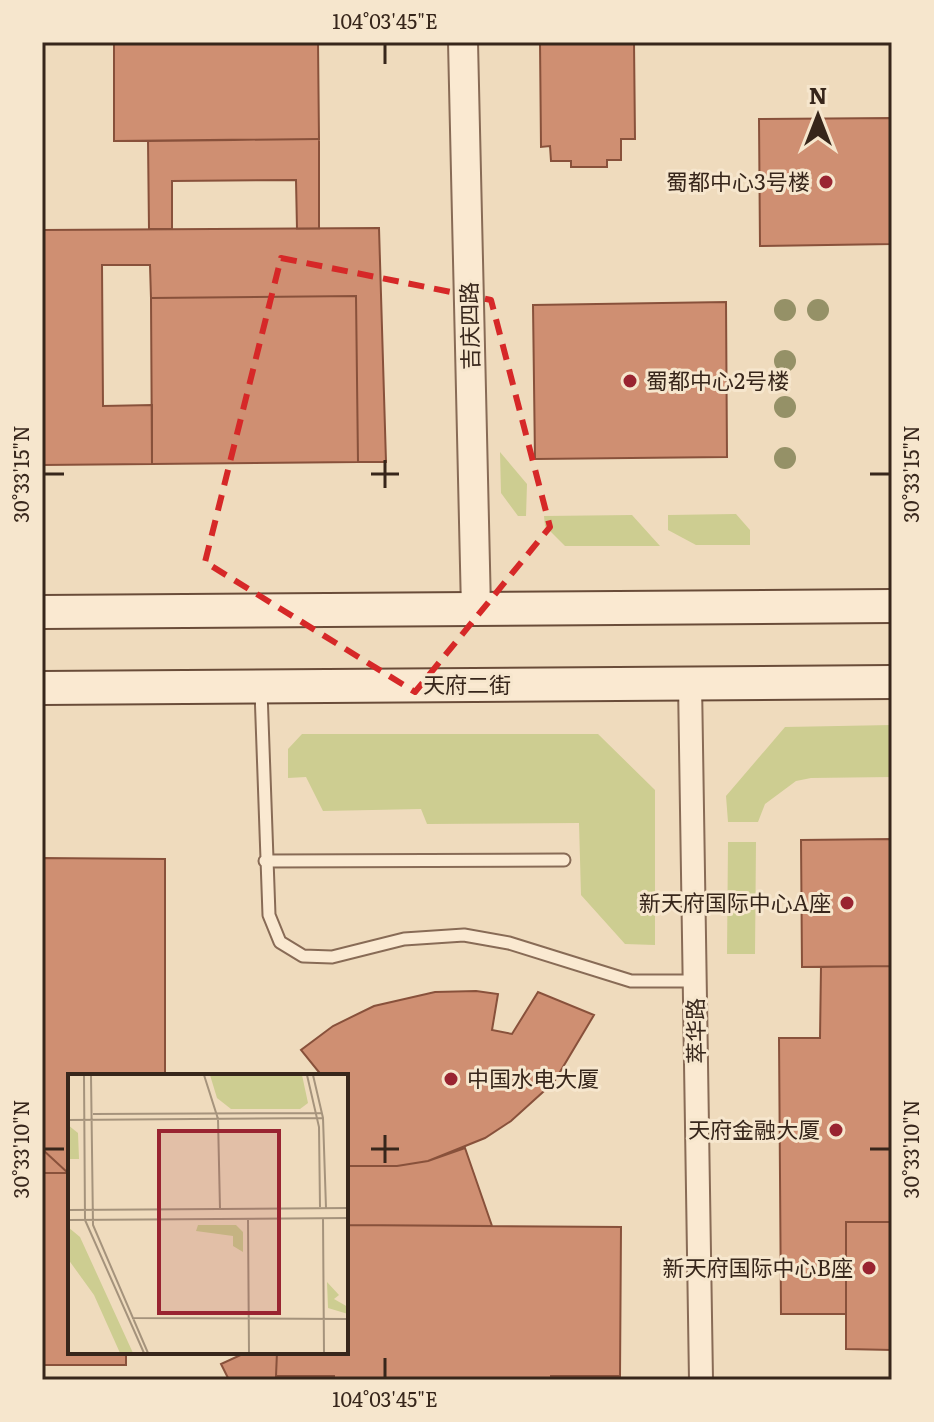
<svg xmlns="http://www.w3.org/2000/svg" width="934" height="1422" font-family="Literata,'Noto Sans SC',serif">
  <rect width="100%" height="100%" fill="#efdbbd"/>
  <!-- green -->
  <path fill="#cdcd91" d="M500,452L527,484L526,516H518L501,493Z
    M736,514L750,530V545H696L668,530V515Z
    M632,515L660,546H565L545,526L544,516Z
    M892,725V777L811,778L796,781L765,804L758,822H728L726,796L785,727Z
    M302,734H598L655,790V945L625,944L581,895L579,823L427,824L421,809L323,811L306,777L288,778V749Z
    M728,842H756L755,954H727Z"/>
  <!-- building -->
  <path fill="#cf8f72" stroke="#88513b" stroke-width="2" d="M114,42H318L319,139L114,141Z
    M540,42H634L635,139H621V160H607V167H571V161H551L550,146L541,147Z
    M892,118V244L760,246L759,119Z
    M319,139V229H297L296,180L172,181V229H149L148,141Z
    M379,228L386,462H358L356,296L151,298L150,265H102L103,406L152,405V464L42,465V230Z
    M356,296L358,462L152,464L151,298Z
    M726,302L727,457L535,459L533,305Z
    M892,839V966L802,967L801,840Z
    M42,858L165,859V1076H70V1173H42Z
    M892,966V1222H846V1314H781L779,1038H820L821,967Z
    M476,991L498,994L492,1030L512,1034L538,992L594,1015L554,1082L511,1121L485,1138L428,1161L397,1166H346V1076H322L301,1050L333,1026L374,1006L435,992Z
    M465,1148L492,1226L346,1225V1166H397L428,1161Z
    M42,1149L68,1173H42Z
    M42,1173H70V1352H126V1365H42Z
    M846,1222H892V1350L846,1349Z
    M346,1225L621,1227L620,1376H551V1380H334V1376H276L277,1352H346Z
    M247,1352H277L276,1376H299L290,1380H229L221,1364Z"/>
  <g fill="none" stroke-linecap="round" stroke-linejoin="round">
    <!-- service casing -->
    <g stroke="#886b56" stroke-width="15">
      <path id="service" d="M261,691L269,915L280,942L303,956L332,957L404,939L464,935L509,943L631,981H696
        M265,861L564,860"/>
    </g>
    <!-- minor casing -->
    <g stroke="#886b56" stroke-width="26">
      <path id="minor" d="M690,683L701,1380"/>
    </g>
    <!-- tertiary casing -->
    <g stroke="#886b56" stroke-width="32">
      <path id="tertiary" d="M463,42L476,609"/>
    </g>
    <!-- secondary casing -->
    <g stroke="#694c39" stroke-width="36">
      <path id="secondary" d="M42,612L892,606
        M42,688L892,682"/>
    </g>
    <!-- service -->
    <use href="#service" stroke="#fae9d1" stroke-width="11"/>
    <!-- minor -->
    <use href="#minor" stroke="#fae9d1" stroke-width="22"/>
    <!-- tertiary -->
    <use href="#tertiary" stroke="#fae9d1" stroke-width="28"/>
    <!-- secondary -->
    <use href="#secondary" stroke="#fae9d1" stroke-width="32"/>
  </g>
  <!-- trees -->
  <g fill="#959167">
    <circle cx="785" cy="310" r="11"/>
    <circle cx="818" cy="310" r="11"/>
    <circle cx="785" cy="361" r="11"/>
    <circle cx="785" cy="407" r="11"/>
    <circle cx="785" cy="458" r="11"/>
  </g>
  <!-- marked area -->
  <path fill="none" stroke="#d62828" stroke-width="6" stroke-dasharray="16 10" stroke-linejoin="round" d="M281,258L491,300L550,527L415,692L205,562Z"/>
  <!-- ticks -->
  <path fill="none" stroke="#37261b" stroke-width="3" d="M385,44V64M385,460V488M44,474H64M371,474H399M870,474H890M385,1135V1163M44,1149H64M371,1149H399M870,1149H890M385,1358V1378"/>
  <!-- markers -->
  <g fill="#992431" stroke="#f6e6cd" stroke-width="3">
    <circle cx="826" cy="182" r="8"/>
    <circle cx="630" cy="381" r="8"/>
    <circle cx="847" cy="903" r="8"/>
    <circle cx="451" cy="1079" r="8"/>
    <circle cx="836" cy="1130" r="8"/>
    <circle cx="869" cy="1268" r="8"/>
  </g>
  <g text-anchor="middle" stroke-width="6" stroke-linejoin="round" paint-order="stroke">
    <!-- poi labels -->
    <g font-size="22" fill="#37261b" stroke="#f6e6cd" text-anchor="end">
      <text x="810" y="190">蜀都中心3号楼</text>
      <text x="646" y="389" text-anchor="start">蜀都中心2号楼</text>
      <text x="831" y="911">新天府国际中心A座</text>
      <text x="467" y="1087" text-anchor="start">中国水电大厦</text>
      <text x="820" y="1138">天府金融大厦</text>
      <text x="853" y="1276">新天府国际中心B座</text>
    </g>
    <!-- street labels -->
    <g font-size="22" fill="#37261b" stroke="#f6e6cd">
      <text transform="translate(470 326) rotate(-91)" y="8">吉庆四路</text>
      <text x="467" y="693">天府二街</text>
      <text transform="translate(696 1031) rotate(-91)" y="8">萃华路</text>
    </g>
  </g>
  <!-- overview -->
  <g transform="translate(68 1074)">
    <rect width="280" height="280" fill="#efdbbd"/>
    <path d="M142,1H234L240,29L232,35H163L149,24ZM0,51L10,59L11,85H0ZM168,151L175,158V178L165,172V162L128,157L130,151ZM0,153L12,163L65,279H52L26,221L0,185ZM259,208L271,221L266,225L280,233V240L260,234Z" fill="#cdcd91"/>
    <path fill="none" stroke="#a5937c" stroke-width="2" d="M16,1L17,146L76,279M23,1L25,151L80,279M136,1L150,45L152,135M239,1L251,53L252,133M245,1L255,44L258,134M25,40L254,39M0,46L255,44M0,136L280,134M255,144L256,279M0,146L280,144M180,146L181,279M64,244L280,245"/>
    <path fill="#992431" fill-opacity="0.15" stroke="#992431" stroke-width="4" d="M91,57H211V239H91Z"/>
    <rect width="280" height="280" fill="none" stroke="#37261b" stroke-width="4"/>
  </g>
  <!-- border -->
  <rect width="934" height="1422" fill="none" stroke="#f6e6cd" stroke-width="88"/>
  <!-- north arrow -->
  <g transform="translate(818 116)" stroke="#f6e6cd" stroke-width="6" paint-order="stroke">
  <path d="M0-6L14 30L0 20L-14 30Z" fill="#37261b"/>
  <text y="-12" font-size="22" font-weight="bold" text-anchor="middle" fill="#37261b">N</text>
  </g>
  <rect x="44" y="44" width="846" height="1334" fill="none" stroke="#37261b" stroke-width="3"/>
  <g font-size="20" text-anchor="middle" fill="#37261b">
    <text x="385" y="29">104°03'45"E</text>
    <text transform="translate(22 474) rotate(-90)" y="7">30°33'15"N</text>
    <text transform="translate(912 474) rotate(-90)" y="7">30°33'15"N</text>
    <text transform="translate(22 1149) rotate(-90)" y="7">30°33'10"N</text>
    <text transform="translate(912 1149) rotate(-90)" y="7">30°33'10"N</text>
    <text x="385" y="1407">104°03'45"E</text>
  </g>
</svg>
